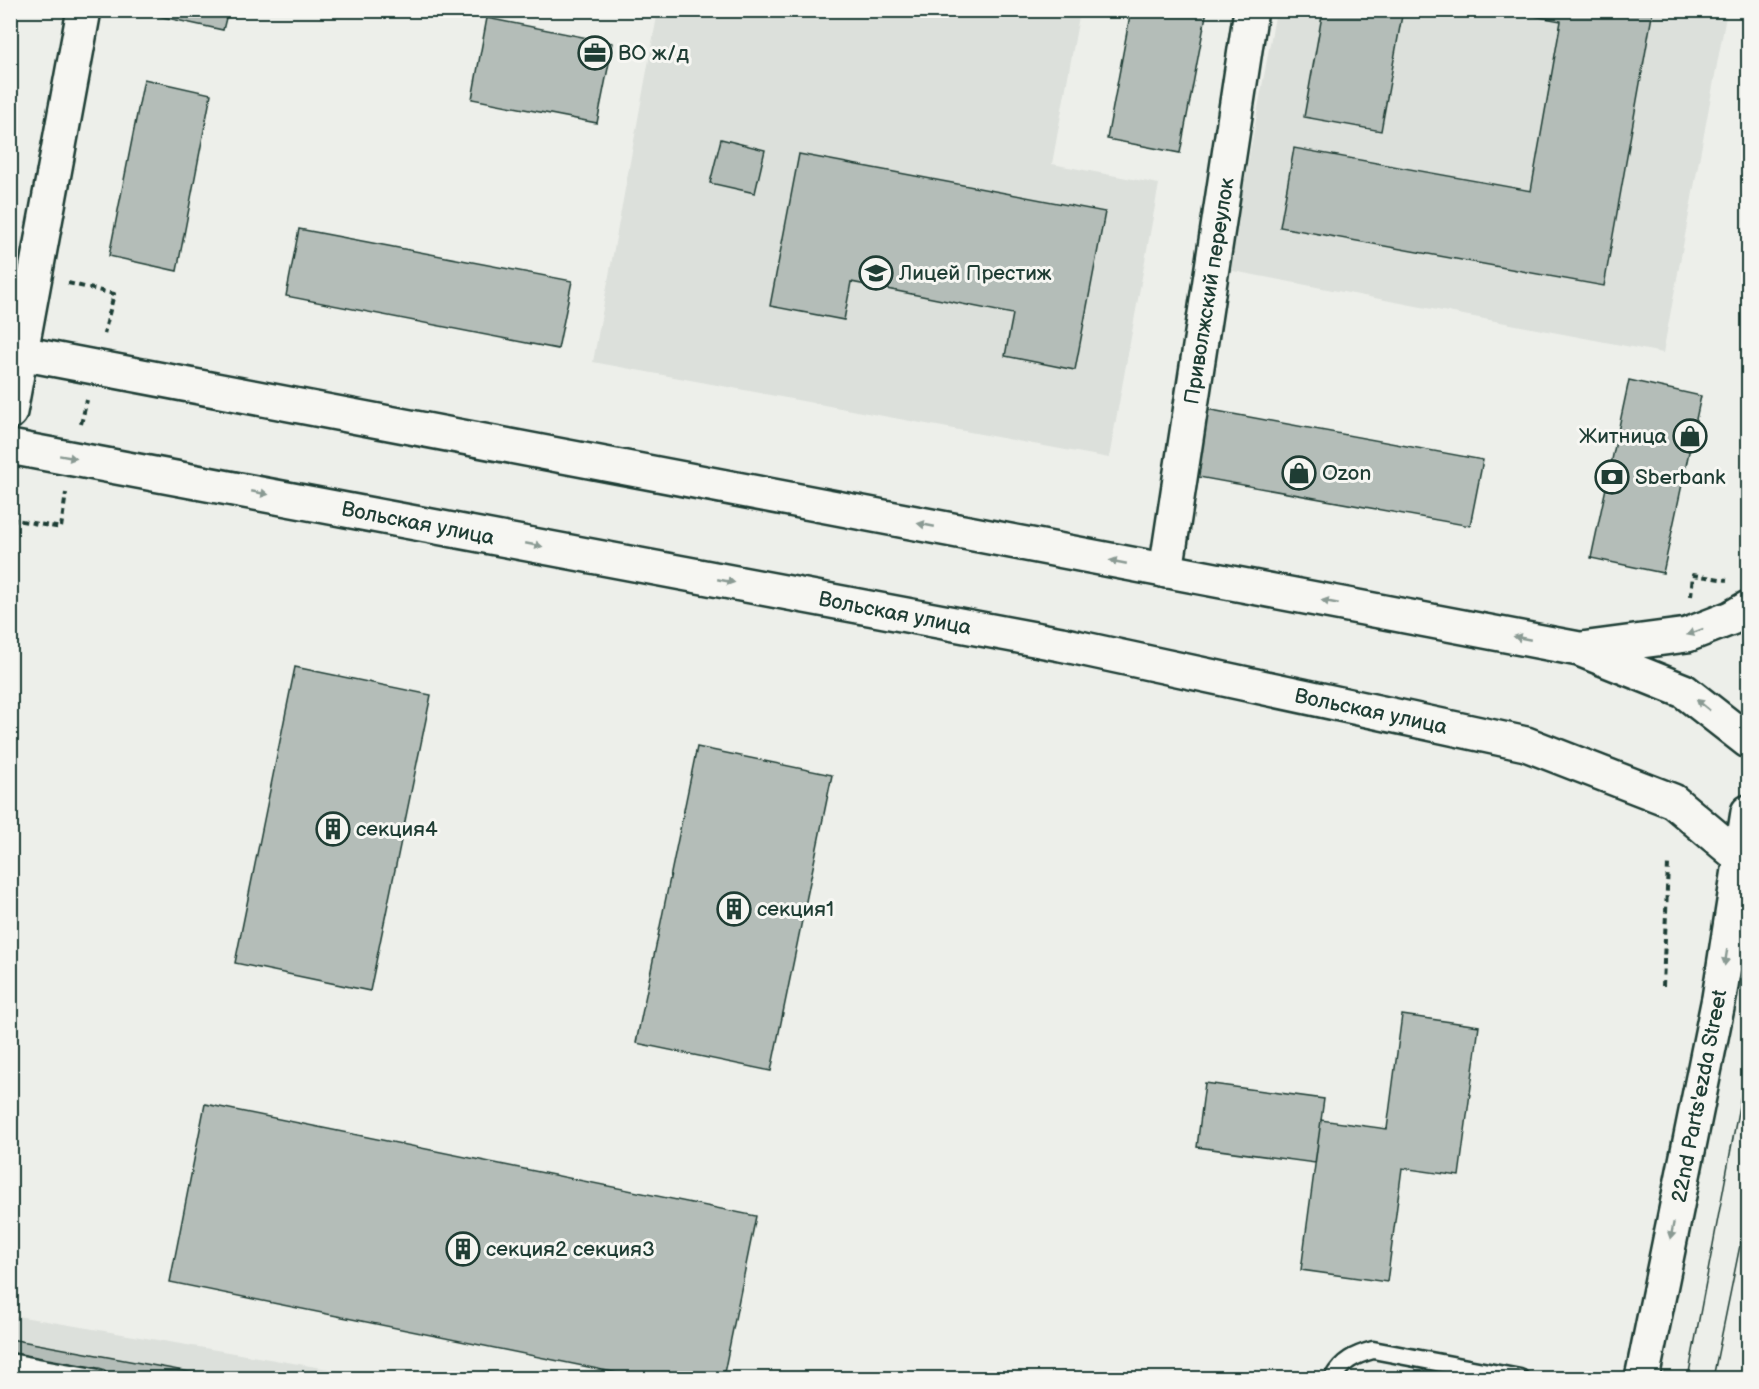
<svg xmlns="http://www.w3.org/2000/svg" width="1759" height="1389" font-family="'Balsamiq Sans',sans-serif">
  <rect width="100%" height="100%" fill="#edefea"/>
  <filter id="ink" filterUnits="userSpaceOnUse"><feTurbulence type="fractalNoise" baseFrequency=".0167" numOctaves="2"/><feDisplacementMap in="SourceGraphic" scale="12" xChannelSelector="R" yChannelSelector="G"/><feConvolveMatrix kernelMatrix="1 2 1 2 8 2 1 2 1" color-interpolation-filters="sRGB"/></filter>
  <g filter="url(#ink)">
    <!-- built -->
    <path fill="#dce0db" d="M658,11H1080L1052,164L1159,184L1109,458L593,362Z
      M1276,11H1727L1663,353L1228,270Z
      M11,1315L381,1378H11Z"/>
    <!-- building -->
    <path fill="#b4bdb8" stroke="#1f3d34" stroke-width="1.5" d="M154,10H228L223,30L153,15Z
      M1131,10H1207L1180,153L1107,139Z
      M1323,10H1403L1381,131L1304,117Z
      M1501,10H1653L1604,286L1280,227L1294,148L1531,191L1561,21Z
      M487,18L613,43L597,123L472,99Z
      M144,79L211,94L177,271L109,256Z
      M721,139L765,150L755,193L710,183Z
      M799,154L1105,212L1075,370L1005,356L1013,314L851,282L844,320L770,306Z
      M299,229L572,281L558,349L286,296Z
      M1629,380L1701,396L1663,573L1591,558Z
      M1206,409L1483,460L1470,526L1193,476Z
      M295,667L431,695L370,991L235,963Z
      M697,747L832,775L771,1071L636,1043Z
      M1402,1015L1479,1026L1459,1176L1402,1168L1387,1282L1301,1270L1321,1120L1387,1129Z
      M1205,1083L1324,1099L1315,1163L1197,1147Z
      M205,1104L756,1216L723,1378H642L170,1282Z
      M10,1339L222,1378H10Z"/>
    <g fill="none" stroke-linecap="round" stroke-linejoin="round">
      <!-- lane casing -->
      <g stroke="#1f3d34" stroke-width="21">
        <path id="lane" d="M10,1362L99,1378
          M1333,1378C1342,1361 1355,1355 1373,1350L1520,1378"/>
      </g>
      <!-- street casing -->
      <g stroke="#1f3d34" stroke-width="38">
        <path id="street" d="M1166,571L1251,10"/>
      </g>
      <!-- secondary casing -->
      <g stroke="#1f3d34" stroke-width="38">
        <path id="secondary" d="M10,351L1579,649L1684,691L1748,741
          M10,412L84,10
          M10,447L1061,644L1526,744L1673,801L1748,864
          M1581,649L1687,635L1731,618L1748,608
          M1642,1378L1719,998L1748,812"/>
      </g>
      <!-- path -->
      <path stroke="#1f3d34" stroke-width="4" stroke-dasharray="6 4.5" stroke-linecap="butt" d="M68,283L114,294L104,334
        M81,424L87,400
        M10,519L61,528L66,493
        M1691,596L1693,575L1727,580
        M1663,986L1668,864"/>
      <!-- lane -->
      <use href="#lane" stroke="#f6f6f2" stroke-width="16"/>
      <!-- street -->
      <use href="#street" stroke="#f6f6f2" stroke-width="33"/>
      <!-- secondary -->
      <use href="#secondary" stroke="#f6f6f2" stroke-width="33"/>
      <!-- tram -->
      <path stroke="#1f3d34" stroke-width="1.5" d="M1688,1378L1748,1058
        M1713,1378L1748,1206"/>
    </g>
    <!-- one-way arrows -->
    <defs><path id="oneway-solid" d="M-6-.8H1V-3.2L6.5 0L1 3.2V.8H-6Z" transform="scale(1.5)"/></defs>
    <g fill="#8a9a93">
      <use href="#oneway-solid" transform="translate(68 457) rotate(10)"/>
      <use href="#oneway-solid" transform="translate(260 493) rotate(11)"/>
      <use href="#oneway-solid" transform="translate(926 525) rotate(-169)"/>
      <use href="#oneway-solid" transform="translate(534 545) rotate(11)"/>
      <use href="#oneway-solid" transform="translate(1118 562) rotate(-169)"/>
      <use href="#oneway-solid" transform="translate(726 581) rotate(11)"/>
      <use href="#oneway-solid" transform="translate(1330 602) rotate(-169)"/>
      <use href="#oneway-solid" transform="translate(1695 632) rotate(160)"/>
      <use href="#oneway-solid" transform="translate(1522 638) rotate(-169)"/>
      <use href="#oneway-solid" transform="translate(1703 705) rotate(-141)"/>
      <use href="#oneway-solid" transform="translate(1726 957) rotate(99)"/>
      <use href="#oneway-solid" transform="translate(1672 1231) rotate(101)"/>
    </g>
  </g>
  <!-- icons -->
  <defs>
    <g id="office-ring" transform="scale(1.725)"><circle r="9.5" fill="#f6f6f2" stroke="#1f3d34" stroke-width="1.5"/><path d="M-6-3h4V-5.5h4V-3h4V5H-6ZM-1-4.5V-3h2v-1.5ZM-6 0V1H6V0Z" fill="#1f3d34"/></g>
    <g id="school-ring" transform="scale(1.725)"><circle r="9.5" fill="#f6f6f2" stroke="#1f3d34" stroke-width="1.5"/><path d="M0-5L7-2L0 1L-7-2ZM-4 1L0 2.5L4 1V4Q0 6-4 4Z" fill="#1f3d34"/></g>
    <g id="shop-ring" transform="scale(1.725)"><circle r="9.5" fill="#f6f6f2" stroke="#1f3d34" stroke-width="1.5"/><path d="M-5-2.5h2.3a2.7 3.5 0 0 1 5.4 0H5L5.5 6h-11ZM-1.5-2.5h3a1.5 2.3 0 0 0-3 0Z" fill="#1f3d34"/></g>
    <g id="bank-ring" transform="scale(1.725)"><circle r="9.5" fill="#f6f6f2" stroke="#1f3d34" stroke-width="1.5"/><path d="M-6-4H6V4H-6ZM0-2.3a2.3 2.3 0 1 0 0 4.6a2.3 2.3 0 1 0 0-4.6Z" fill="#1f3d34"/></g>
    <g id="building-ring" transform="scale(1.725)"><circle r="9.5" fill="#f6f6f2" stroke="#1f3d34" stroke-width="1.5"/><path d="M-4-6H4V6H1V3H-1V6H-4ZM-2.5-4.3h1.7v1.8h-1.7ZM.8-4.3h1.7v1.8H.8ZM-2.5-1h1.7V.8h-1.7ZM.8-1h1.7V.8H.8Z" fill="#1f3d34"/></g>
  </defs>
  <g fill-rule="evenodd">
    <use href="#office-ring" x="595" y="53"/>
    <use href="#school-ring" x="876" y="273"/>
    <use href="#shop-ring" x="1690" y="436"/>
    <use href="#shop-ring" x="1299" y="473"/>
    <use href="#bank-ring" x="1612" y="477"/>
    <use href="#building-ring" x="333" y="829"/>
    <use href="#building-ring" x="734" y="909"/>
    <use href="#building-ring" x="463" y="1249"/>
  </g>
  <g text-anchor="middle" stroke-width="6" stroke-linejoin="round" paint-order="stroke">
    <!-- poi labels -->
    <g font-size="21" fill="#1f3d34" stroke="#f6f6f2" text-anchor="start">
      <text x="618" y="60">ВО ж/д</text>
      <text x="899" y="280">Лицей Престиж</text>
      <text x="1667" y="443" text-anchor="end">Житница</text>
      <text x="1322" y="480">Ozon</text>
      <text x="1635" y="484">Sberbank</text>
      <text x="356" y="836">секция4</text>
      <text x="757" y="916">секция1</text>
      <text x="486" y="1256">секция2 секция3</text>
    </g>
    <!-- street labels -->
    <g font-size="21" fill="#1f3d34" stroke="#f6f6f2">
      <text transform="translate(1209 291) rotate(-81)" y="7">Приволжский переулок</text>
      <text transform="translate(418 523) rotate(11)" y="7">Вольская улица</text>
      <text transform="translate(895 613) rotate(11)" y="7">Вольская улица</text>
      <text transform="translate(1371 711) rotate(12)" y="7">Вольская улица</text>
      <text transform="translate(1699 1096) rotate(-79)" y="7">22nd Parts'ezda Street</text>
    </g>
  </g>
  <!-- margin -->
  <rect width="1759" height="1389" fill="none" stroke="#f6f6f2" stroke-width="36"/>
  <rect x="18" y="18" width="1723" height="1353" fill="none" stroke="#1f3d34" stroke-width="2" filter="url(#ink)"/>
</svg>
